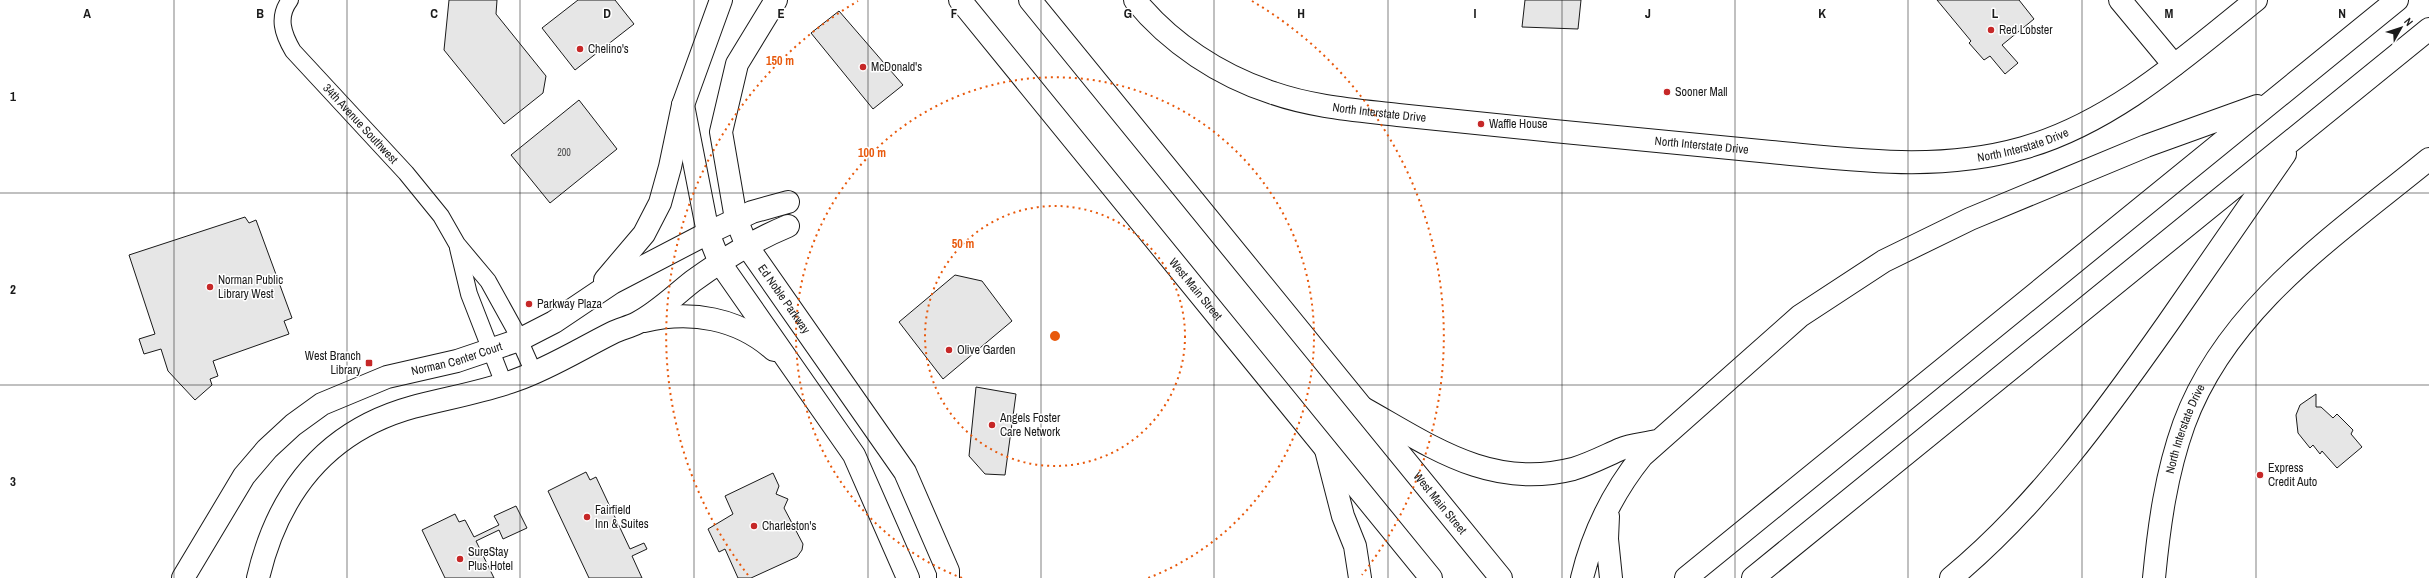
<svg xmlns="http://www.w3.org/2000/svg" width="2429" height="578" font-family="'Archivo Narrow',sans-serif">
  <rect width="100%" height="100%" fill="#fff"/>
  <!-- building -->
  <path fill="#e6e6e6" stroke="#1a1a1a" d="M449,0H497L496,14L546,76L543,93L504,124L444,50Z
    M578,0H615L634,24L575,70L542,28Z
    M1525,0H1581L1578,29L1522,27Z
    M1937,0H2019L2034,19L2002,45L2018,63L2005,74L1990,56L1984,60L1969,43L1971,41Z
    M839,11L903,85L873,109L811,33Z
    M579,100L617,149L550,203L511,155Z
    M245,217L249,223L256,220L292,318L284,321L289,334L213,361L218,376L210,379L212,385L195,400L168,371L161,349L144,354L139,339L155,334L129,255Z
    M955,275L982,281L1012,321L943,379L899,322Z
    M976,387L1016,394L1005,475L985,474L969,456Z
    M2316,394V407H2321L2333,418L2337,414L2353,430L2351,434L2362,447L2337,468L2322,451L2320,454L2313,445L2310,448L2298,433L2296,415L2300,405Z
    M586,472L590,480L596,477L630,549L644,543L647,549L632,556L642,578H589L548,491Z
    M773,473L779,486L776,494L788,499L784,508L803,544L802,550L797,557L751,578H738L725,549L719,552L708,529L733,514L725,496Z
    M516,506L527,528L503,539L499,530L476,541L494,578H445L422,530L455,514L459,522L465,520L474,537L499,525L494,516Z"/>
  <g fill="none" stroke-linecap="round" stroke-linejoin="round">
    <!-- street casing -->
    <g stroke="#1a1a1a" stroke-width="18">
      <g id="street">
        <path id="s1" d="M290,0C277,17 283,34 293,51L406,173L441,216L457,244L488,281L514,328L534,373"/>
        <path d="M458,248L469,294L504,384"/>
      </g>
    </g>
    <!-- secondary casing -->
    <g stroke="#1a1a1a" stroke-width="24">
      <g id="secondary">
        <path id="s2" d="M776,0L737,64L721,132L736,219L747,246L905,472L948,571V578"/>
        <path id="s3" d="M1135,0C1170,43 1220,76 1273,93C1313,107 1356,110 1398,115C1450,120 1502,126 1554,131C1626,138 1699,145 1771,152C1857,160 1938,172 2023,148C2112,123 2185,57 2256,0"/>
        <path d="M2120,0L2174,65"/>
        <path d="M683,105L708,233L720,263L854,455L908,578"/>
        <path d="M605,280L644,234L660,203L670,167L683,105L721,0"/>
        <path d="M644,321C691,310 738,318 774,350"/>
        <path id="s4" d="M183,578L244,476L267,449L293,425L322,404L387,377L457,361L519,340L554,322L612,283L708,233L752,212L788,202"/>
        <path d="M258,578C278,493 326,431 413,407C447,398 483,392 516,380C550,368 580,349 612,333C620,329 629,327 637,323C657,313 675,295 693,281C722,260 754,240 788,226"/>
        <path id="s5" d="M2154,578C2159,526 2166,474 2184,424C2227,307 2336,235 2429,159"/>
      </g>
    </g>
    <!-- primary casing -->
    <g stroke="#1a1a1a" stroke-width="24">
      <g id="primary">
        <path id="s6" d="M960,0L1431,578"/>
        <path id="s7" d="M1030,0L1501,578"/>
      </g>
    </g>
    <!-- highway casing -->
    <g stroke="#1a1a1a" stroke-width="24">
      <path id="highway" d="M1363,408C1431,446 1490,490 1573,469C1590,464 1605,456 1621,449C1631,444 1645,444 1657,441
        M1326,450L1343,516L1355,546L1360,578
        M1608,516L1607,539L1611,578
        M1582,578C1593,533 1613,492 1642,456L1800,316L1884,261L1970,219L2146,146L2257,106
        M1686,578L2397,0
        M1753,578L2429,29
        M1951,578C2037,507 2104,414 2168,323C2207,267 2246,211 2285,154"/>
    </g>
    <!-- street -->
    <use href="#street" stroke="#fff" stroke-width="16"/>
    <!-- secondary -->
    <use href="#secondary" stroke="#fff" stroke-width="22"/>
    <!-- primary -->
    <use href="#primary" stroke="#fff" stroke-width="22"/>
    <!-- highway -->
    <use href="#highway" stroke="#fff" stroke-width="22"/>
  </g>
  <!-- grid -->
  <path fill="none" stroke="#1a1a1a" stroke-width="1" stroke-opacity="0.55" d="M174,0V578M347,0V578M520,0V578M694,0V578M868,0V578M1041,0V578M1214,0V578M1388,0V578M1562,0V578M1735,0V578M1908,0V578M2082,0V578M2256,0V578M0,193H2429M0,385H2429"/>
  <!-- distance rings -->
  <g fill="none" stroke="#e8590c" stroke-width="2" stroke-dasharray="2 4">
    <circle cx="1055" cy="336" r="130"/>
    <path d="M962 578A259 259 0 1 1 1148 578"/>
    <path d="M748 575A389 389 0 0 1 858 1M1252 1A389 389 0 0 1 1362 575"/>
  </g>
  <!-- markers -->
  <g fill="#c62828" stroke="#fff" stroke-width="1.5">
    <circle cx="1991" cy="30" r="4"/>
    <circle cx="580" cy="49" r="4"/>
    <circle cx="863" cy="67" r="4"/>
    <circle cx="1667" cy="92" r="4"/>
    <circle cx="1481" cy="124" r="4"/>
    <circle cx="210" cy="287" r="4"/>
    <circle cx="529" cy="304" r="4"/>
    <circle cx="949" cy="350" r="4"/>
    <rect x="365" y="359" width="8" height="8" rx="2"/>
    <circle cx="992" cy="425" r="4"/>
    <circle cx="2260" cy="475" r="4"/>
    <circle cx="587" cy="517" r="4"/>
    <circle cx="754" cy="526" r="4"/>
    <circle cx="460" cy="559" r="4"/>
  </g>
  <g text-anchor="middle" stroke-width="3" stroke-linejoin="round" paint-order="stroke">
    <!-- number labels -->
    <g font-size="10" fill="#4d4d4d">
      <text x="564" y="156">200</text>
    </g>
    <!-- poi labels -->
    <g font-size="12" fill="#1a1a1a" stroke="#fff" text-anchor="start">
      <text x="1999" y="34">Red Lobster</text>
      <text x="588" y="53">Chelino's</text>
      <text x="871" y="71">McDonald's</text>
      <text x="1675" y="96">Sooner Mall</text>
      <text x="1489" y="128">Waffle House</text>
      <text x="218" y="284">Norman Public<tspan x="218" dy="14">Library West</tspan></text>
      <text x="537" y="308">Parkway Plaza</text>
      <text x="957" y="354">Olive Garden</text>
      <text x="361" y="360" text-anchor="end">West Branch<tspan x="361" dy="14">Library</tspan></text>
      <text x="1000" y="422">Angels Foster<tspan x="1000" dy="14">Care Network</tspan></text>
      <text x="2268" y="472">Express<tspan x="2268" dy="14">Credit Auto</tspan></text>
      <text x="595" y="514">Fairfield<tspan x="595" dy="14">Inn &amp; Suites</tspan></text>
      <text x="762" y="530">Charleston's</text>
      <text x="468" y="556">SureStay<tspan x="468" dy="14">Plus Hotel</tspan></text>
    </g>
    <!-- street labels -->
    <g font-size="12" fill="#1a1a1a" stroke="#fff">
      <text dy="4" stroke="none"><textPath href="#s3" startOffset="277">North Interstate Drive</textPath></text>
      <text dy="4" stroke="none"><textPath href="#s1" startOffset="154">34th Avenue Southwest</textPath></text>
      <text dy="4" stroke="none"><textPath href="#s3" startOffset="925">North Interstate Drive</textPath></text>
      <text dy="4" stroke="none"><textPath href="#s3" startOffset="601">North Interstate Drive</textPath></text>
      <text dy="4" stroke="none"><textPath href="#s6" startOffset="373">West Main Street</textPath></text>
      <text dy="4" stroke="none"><textPath href="#s2" startOffset="327">Ed Noble Parkway</textPath></text>
      <text dy="4" stroke="none"><textPath href="#s4" startOffset="368">Norman Center Court</textPath></text>
      <text dy="4" stroke="none"><textPath href="#s5" startOffset="153">North Interstate Drive</textPath></text>
      <text dy="4" stroke="none"><textPath href="#s7" startOffset="649">West Main Street</textPath></text>
    </g>
  </g>
  <g font-size="13" text-anchor="middle" font-weight="bold" fill="#1a1a1a" stroke="#fff" stroke-width="3" stroke-linejoin="round" paint-order="stroke">
    <text x="87" y="18">A</text>
    <text x="260" y="18">B</text>
    <text x="434" y="18">C</text>
    <text x="607" y="18">D</text>
    <text x="781" y="18">E</text>
    <text x="954" y="18">F</text>
    <text x="1128" y="18">G</text>
    <text x="1301" y="18">H</text>
    <text x="1475" y="18">I</text>
    <text x="1648" y="18">J</text>
    <text x="1822" y="18">K</text>
    <text x="1995" y="18">L</text>
    <text x="2169" y="18">M</text>
    <text x="2342" y="18">N</text>
    <text x="13" y="101">1</text>
    <text x="13" y="294">2</text>
    <text x="13" y="486">3</text>
  </g>
  <circle cx="1055" cy="336" r="6" fill="#e8590c" stroke="#fff" stroke-width="2"/>
  <g font-size="12" text-anchor="middle" font-weight="bold" fill="#e8590c" stroke="#fff" stroke-width="3" stroke-linejoin="round" paint-order="stroke">
    <text x="780" y="65">150 m</text>
    <text x="872" y="157">100 m</text>
    <text x="963" y="248">50 m</text>
  </g>
  <!-- north arrow -->
  <g transform="translate(2401 28) rotate(51)" stroke="#ffffff" stroke-width="3" paint-order="stroke">
  <path d="M0-3L7 15L0 10L-7 15Z" fill="#1a1a1a"/>
  <text y="-6" font-size="11" font-weight="bold" text-anchor="middle" fill="#1a1a1a">N</text>
  </g>
</svg>
